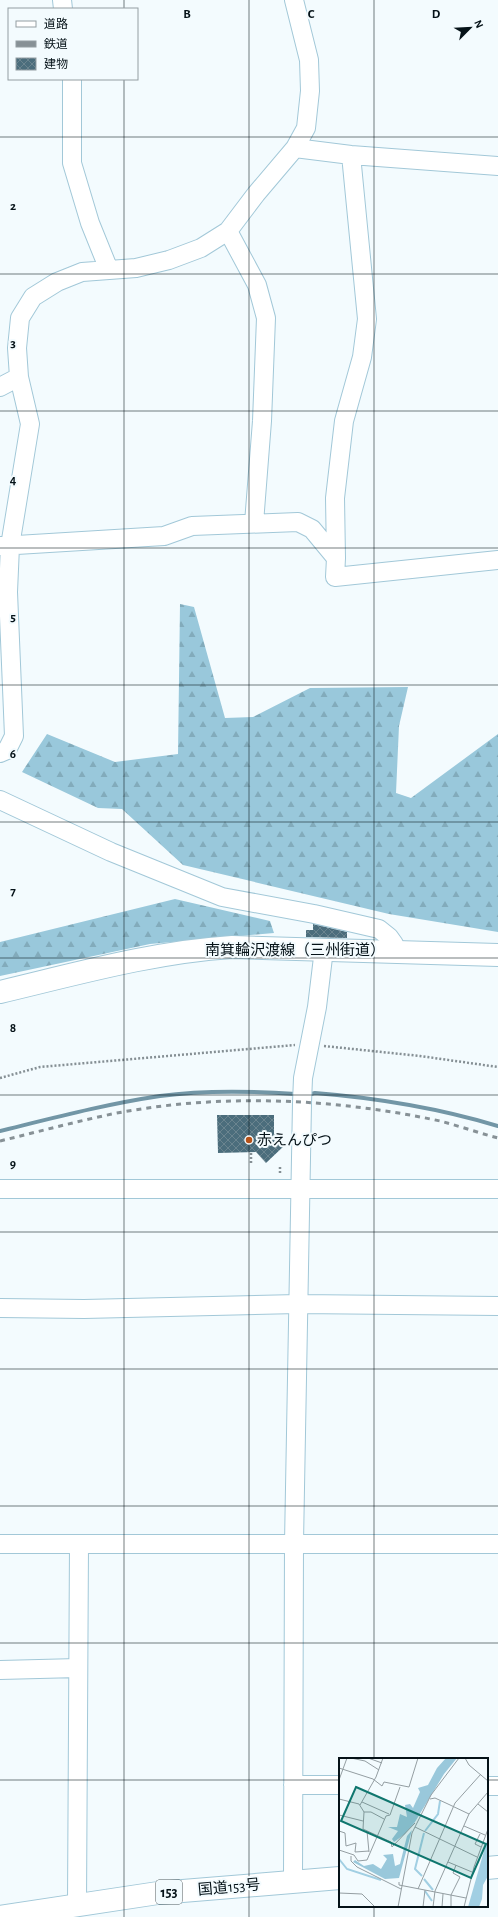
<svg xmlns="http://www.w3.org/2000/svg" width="498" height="1917" font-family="'Alegreya Sans','Noto Sans JP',sans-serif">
  <defs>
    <pattern id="forest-firs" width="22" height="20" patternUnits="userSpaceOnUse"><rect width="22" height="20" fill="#99c8db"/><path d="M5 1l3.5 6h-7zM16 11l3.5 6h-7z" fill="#82abbb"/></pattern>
    <pattern id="building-cross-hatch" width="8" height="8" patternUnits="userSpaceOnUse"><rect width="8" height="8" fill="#4b6d7c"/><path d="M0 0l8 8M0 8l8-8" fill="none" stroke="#6a848f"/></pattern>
  </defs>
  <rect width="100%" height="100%" fill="#f3fbfe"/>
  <!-- forest -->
  <path fill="url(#forest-firs)" d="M180,604L194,607L225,718L253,717L310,688L408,687L399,726L396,793L411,798L498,734V932L389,914L183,865L122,809L98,808L22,772L47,734L115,762L178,754Z
    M175,899L270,921L274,933L150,944L0,976V942Z"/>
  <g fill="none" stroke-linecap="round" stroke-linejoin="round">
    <!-- stream -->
    <path stroke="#7296a6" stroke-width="4" d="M307,1095L315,1093C378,1098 438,1108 498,1126
      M0,1131C53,1118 106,1104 160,1096C204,1090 251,1091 296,1094"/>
  </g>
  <!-- building -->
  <path fill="url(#building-cross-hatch)" d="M313,924L347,932V938L306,937V930H313Z
    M217,1115H274V1134L285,1145L266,1163L256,1152L218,1153Z"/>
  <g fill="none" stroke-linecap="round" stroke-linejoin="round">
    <!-- minor casing -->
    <g stroke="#a2c8d8" stroke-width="20">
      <path id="minor" d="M62,0L63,9
        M72,79V163L90,223L109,270
        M295,148L351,155L498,166
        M351,155L367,319L362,357L344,421L335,498L336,558L335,577L498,560
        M228,231L257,285L266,318L262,421L254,523
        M0,387L19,377
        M0,546L164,536L192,526L298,522L312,529L336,558
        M0,753L7,750L14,736L8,592L10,546L30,424L19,377L17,348L20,318L33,297L57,282L82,272L136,268L169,260L201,248L228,231L256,194L295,148L306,128L310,91L309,60L294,0
        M0,800L111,852L222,897L314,914L379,929L389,937L394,944L395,951
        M0,1189H498
        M0,1308L84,1309L298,1304L498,1306
        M0,1544H498
        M0,1670L78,1668
        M293,1785H340
        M487,1786H498
        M293,1881L294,1543L302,1103L303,1078L317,1007L324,949
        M77,1904L79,1544"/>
    </g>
    <!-- major casing -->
    <g stroke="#a2c8d8" stroke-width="24">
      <path id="major" d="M0,992C76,974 153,952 232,947L498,955"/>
    </g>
    <!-- highway casing -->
    <g stroke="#a2c8d8" stroke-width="24">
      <path id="highway" d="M487,1868L498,1867
        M0,1917L158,1893L340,1878"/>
    </g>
    <!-- path -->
    <path stroke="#858f94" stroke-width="2.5" stroke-dasharray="2 2" stroke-linecap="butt" d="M324,1046L420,1056L498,1067
      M0,1078L40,1067L295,1045
      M251,1163V1152
      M280,1173V1166"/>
    <!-- minor -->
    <use href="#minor" stroke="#fff" stroke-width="18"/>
    <!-- major -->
    <use href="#major" stroke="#fff" stroke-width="22"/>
    <!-- highway -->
    <use href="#highway" stroke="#fff" stroke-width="22"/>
    <!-- rail -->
    <path stroke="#879196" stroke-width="3" stroke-dasharray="5 5" stroke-linecap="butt" d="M0,1141C37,1132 74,1122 112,1114C219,1093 333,1098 440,1121C459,1126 479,1133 498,1138"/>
  </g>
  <!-- grid -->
  <path fill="none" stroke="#051218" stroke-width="1" stroke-opacity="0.55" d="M124,0V9M249,0V1917M374,0V1759M124,79V1917M0,137H498M0,274H498M0,411H498M0,548H498M0,685H498M0,822H498M0,958H498M0,1095H498M0,1232H498M0,1369H498M0,1506H498M0,1643H498M0,1780H340M487,1780H498M374,1906V1917"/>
  <!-- markers -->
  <circle fill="#b55219" stroke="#f3fbfe" stroke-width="1.5" cx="249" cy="1140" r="4"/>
  <g text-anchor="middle" stroke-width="4" stroke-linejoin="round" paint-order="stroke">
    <!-- shield labels -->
    <rect fill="#f3fbfe" stroke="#4c585d" stroke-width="1" x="156" y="1880" width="26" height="24" rx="3"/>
    <g font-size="14" font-weight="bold" fill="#051218">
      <text x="169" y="1897">153</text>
    </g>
    <!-- street labels -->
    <g font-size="15" fill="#051218" stroke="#f3fbfe">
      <text x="295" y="955">南箕輪沢渡線（三州街道）</text>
      <text transform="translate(229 1887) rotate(-5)" y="5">国道153号</text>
    </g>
    <!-- poi labels -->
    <g font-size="15" fill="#051218" stroke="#f3fbfe" text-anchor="start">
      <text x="257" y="1145">赤えんぴつ</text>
    </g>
  </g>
  <!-- overview -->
  <g transform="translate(339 1758)">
    <rect width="149" height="149" fill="#f3fbfe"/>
    <path d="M107,0H118L105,16L76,64L66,76L55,84L53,81L59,73L49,69H58L61,56L68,59L66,47L71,46L74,50L81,34L79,30L89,27L98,10ZM73,72L60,120L46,121L14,104L16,102L25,108L34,106L42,111L48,101L44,97L54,96L56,108L61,106L68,78Z" fill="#99c8db"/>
    <path d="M149,79V118L144,127L143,141L140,149H129Z" fill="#a1cfe3"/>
    <path fill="none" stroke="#a1cfe3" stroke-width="2" d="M86,73L99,56L101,43M0,101L8,111L42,122M83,118L76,111L85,75M85,121L94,132M86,133L93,143"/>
    <path fill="none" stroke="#949ea2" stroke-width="1" d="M12,0L26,3L40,12M29,0L43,5M126,0L130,7L149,23M0,10L34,21L43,28L45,24L70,29L79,0M0,22L8,0M0,41L20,46L25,54L24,71L52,84L53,89L76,65M91,41L96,40L109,46M23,44L50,56M109,46L130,56M139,46L149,54M21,47L37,19L44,0M25,54H32L45,61M0,57L24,63M125,68L146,77M76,69L138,99M0,73L6,75L7,88L17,85L16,94L30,93M28,73L30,94M141,76L136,86L142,89M0,92L15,97L19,103L28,102L47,58L51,57L61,29M12,98V103L18,109L62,131M109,104L133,114M60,124V127L127,140M79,131L116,45L142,16M0,135L23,136L36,149M59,149L73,75L92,37L120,0M84,149L86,132M94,149L96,133L130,56L149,34M103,149L104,136M112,149V137L121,119L114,115L117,107M125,149L135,109L149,71"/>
    <path fill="#0f766e" fill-opacity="0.15" stroke="#0f766e" stroke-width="2" d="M17,29L147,86L132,120L2,63Z"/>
    <rect width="149" height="149" fill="none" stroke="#051218" stroke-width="2"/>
  </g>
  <g font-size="13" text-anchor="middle" font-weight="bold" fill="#051218" stroke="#f3fbfe" stroke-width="4" stroke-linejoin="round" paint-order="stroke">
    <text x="187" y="18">B</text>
    <text x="311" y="18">C</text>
    <text x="436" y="18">D</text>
    <text x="13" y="210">2</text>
    <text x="13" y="347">3</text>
    <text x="13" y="484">4</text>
    <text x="13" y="621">5</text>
    <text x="13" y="758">6</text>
    <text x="13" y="895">7</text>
    <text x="13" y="1032">8</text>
    <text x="13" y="1168">9</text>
  </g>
  <!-- legend -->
  <rect x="8" y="8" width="130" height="72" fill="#f3fbfe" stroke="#949ea2"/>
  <rect x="16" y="21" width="20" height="6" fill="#ffffff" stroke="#949ea2"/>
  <text x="44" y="28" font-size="12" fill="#051218">道路</text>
  <rect x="16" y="41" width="20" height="6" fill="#879196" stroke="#949ea2"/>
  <text x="44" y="48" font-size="12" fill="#051218">鉄道</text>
  <rect x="16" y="58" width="20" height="12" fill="url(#building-cross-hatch)" stroke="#949ea2"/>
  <text x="44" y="68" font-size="12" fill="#051218">建物</text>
  <!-- north arrow -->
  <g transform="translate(470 28) rotate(66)" stroke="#f3fbfe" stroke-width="3" paint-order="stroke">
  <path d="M0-3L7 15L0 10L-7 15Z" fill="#051218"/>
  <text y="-6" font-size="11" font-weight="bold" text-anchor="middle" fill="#051218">N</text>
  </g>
</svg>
